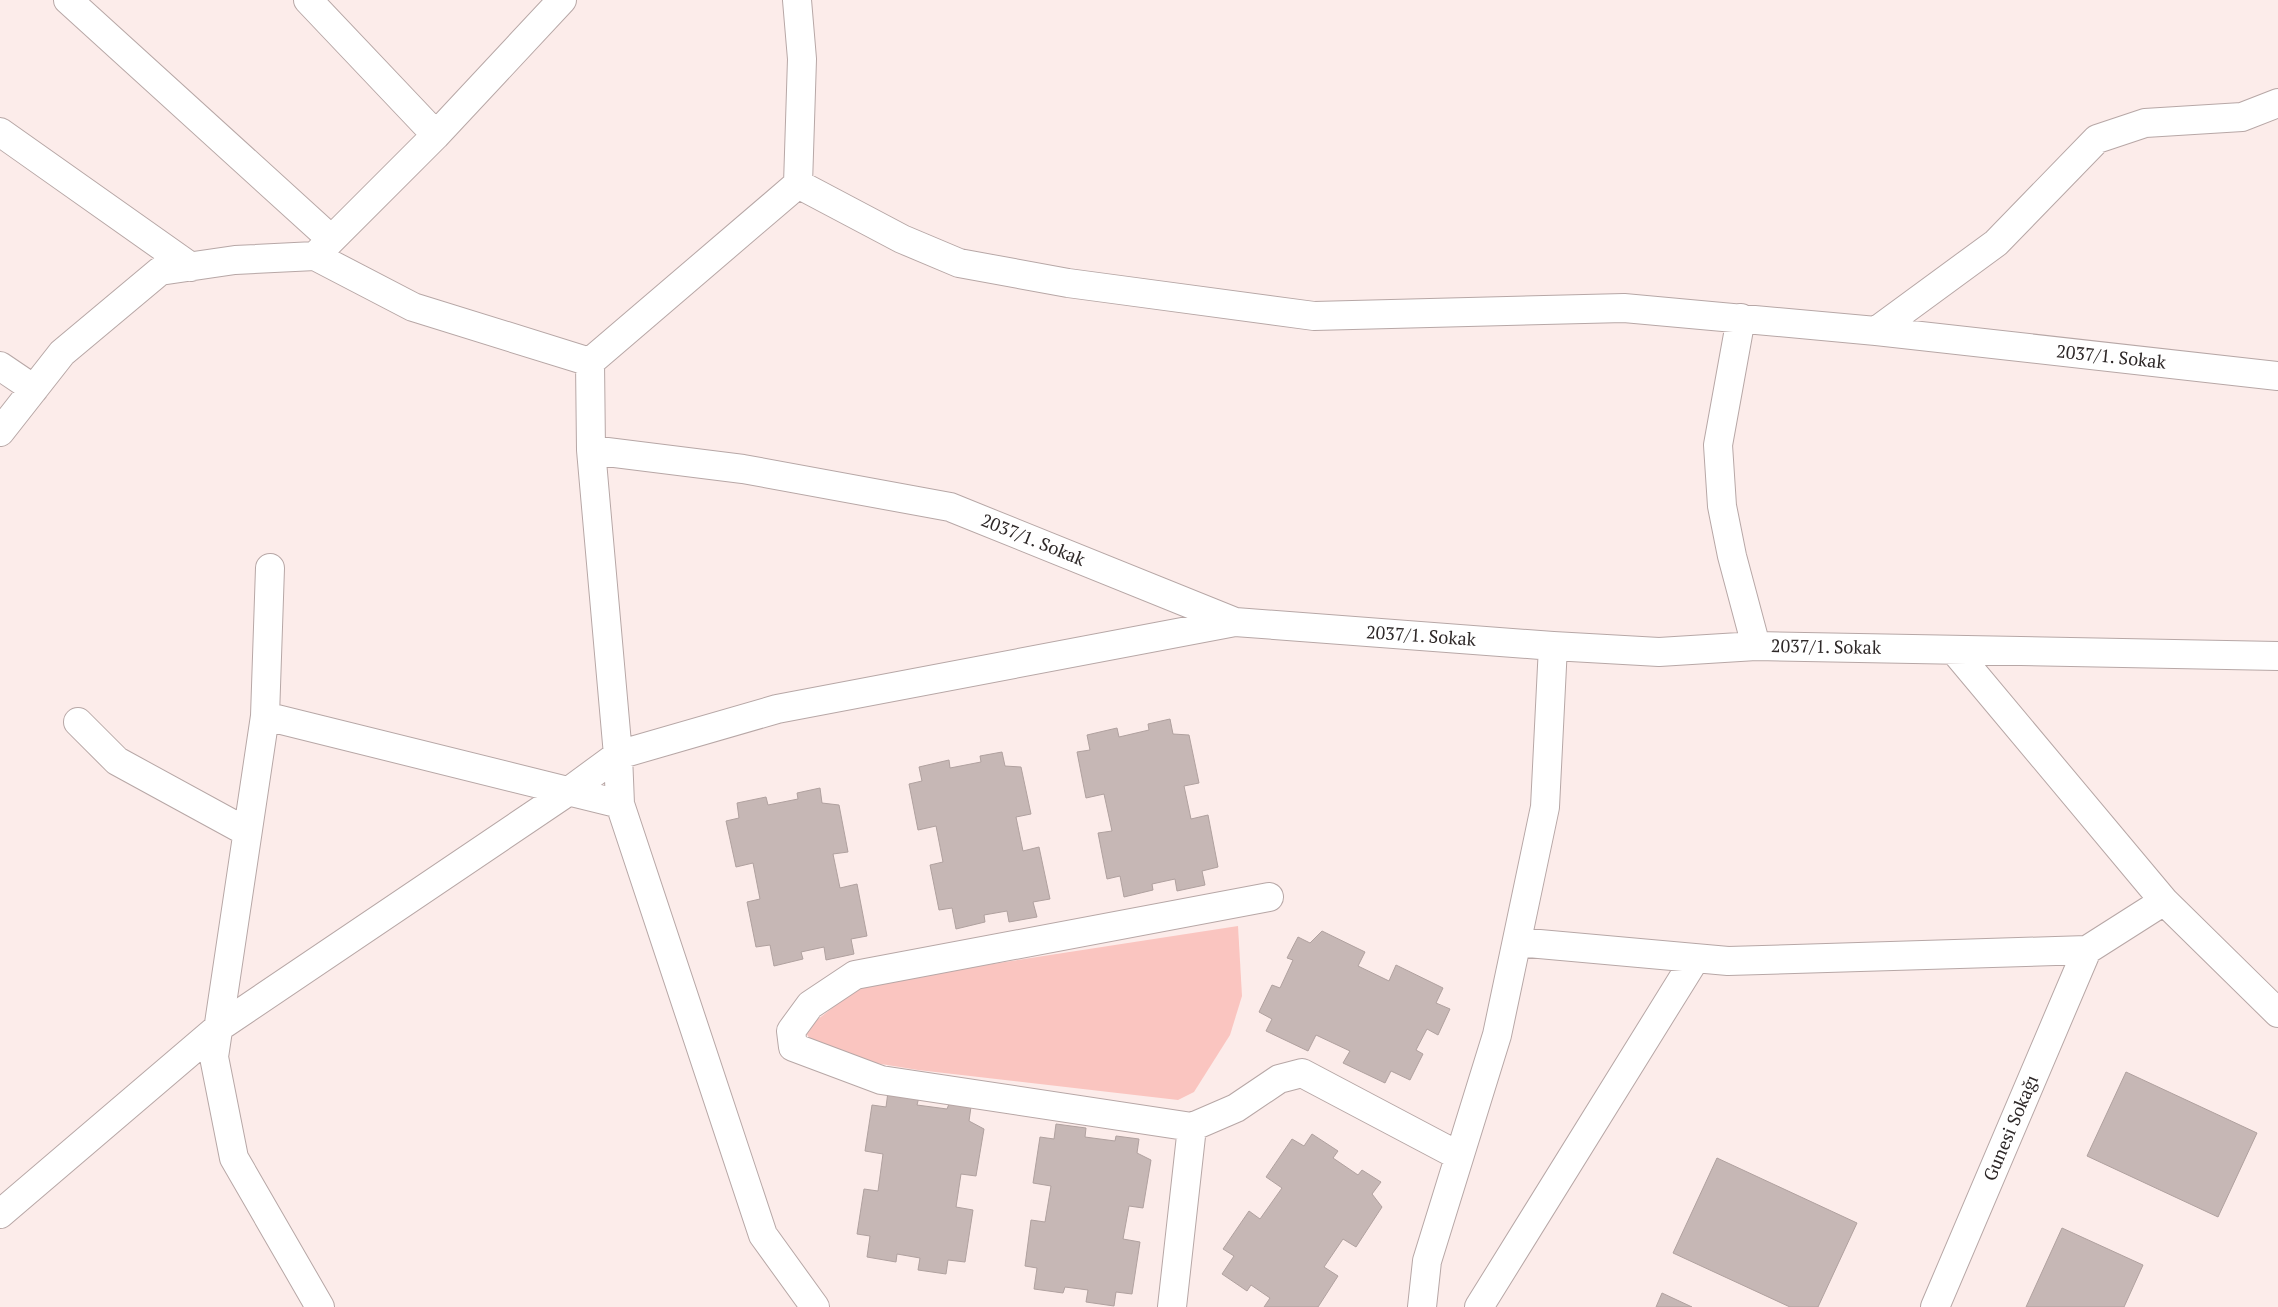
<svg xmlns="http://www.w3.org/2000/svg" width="2278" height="1307" font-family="'PT Serif',serif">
  <rect width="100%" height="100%" fill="#fcecea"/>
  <!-- green -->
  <path fill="#fac5c0" d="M1238,926L1242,996L1230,1035L1194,1092L1178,1100L918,1070L838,1057L812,1042L804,1030L863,984Z"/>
  <!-- building -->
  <path fill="#c6b7b5" stroke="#b0a19f" d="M1170,719L1173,734L1189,735L1199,783L1184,786L1191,819L1208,815L1218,867L1202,871L1205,885L1177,891L1175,879L1152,884L1153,890L1124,897L1120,876L1107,879L1098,833L1112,831L1104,794L1086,798L1077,752L1090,750L1087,735L1117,728L1119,737L1149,730L1148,724Z
    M1002,752L1005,766L1021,767L1031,814L1016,817L1023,851L1039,847L1050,899L1033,902L1037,917L1009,922L1007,911L984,915L985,922L956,929L952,908L939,910L930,865L943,862L936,826L918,830L909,784L922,781L919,767L949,760L950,768L981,762L980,756Z
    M820,788L822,803L839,805L848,852L833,854L840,888L857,884L867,936L851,939L854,954L826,960L824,947L801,952L803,959L774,966L770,945L756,947L747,902L760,899L753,863L736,867L726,821L739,818L737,803L766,797L768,805L798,799L797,793Z
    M1322,931L1365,952L1358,966L1389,981L1396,965L1443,988L1436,1003L1450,1009L1438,1035L1427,1029L1416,1050L1423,1054L1410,1080L1391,1071L1385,1083L1343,1063L1350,1051L1316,1035L1308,1051L1266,1031L1272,1019L1259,1012L1272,985L1280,988L1293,960L1287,958L1298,937L1310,943Z
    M2126,1072L2257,1133L2218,1217L2087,1156Z
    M888,1092L919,1097L917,1105L947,1109L949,1104L971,1107L969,1121L984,1129L976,1176L961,1174L956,1207L973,1210L965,1262L948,1260L946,1274L918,1270L920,1258L897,1254L896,1262L867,1257L870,1236L857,1234L864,1189L878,1191L883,1154L865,1151L872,1105L886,1107Z
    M1056,1124L1086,1128L1085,1137L1115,1141L1116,1136L1139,1139L1137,1153L1151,1160L1143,1208L1129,1206L1123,1239L1140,1242L1132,1294L1116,1292L1114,1306L1086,1302L1088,1290L1065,1287L1063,1293L1034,1289L1037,1268L1025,1266L1031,1220L1045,1222L1051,1186L1033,1183L1040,1137L1054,1139Z
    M1312,1134L1338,1151L1333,1158L1358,1175L1362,1170L1381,1182L1372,1194L1382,1207L1356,1247L1343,1239L1324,1267L1338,1276L1318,1307H1264L1270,1298L1251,1285L1247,1291L1222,1274L1234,1256L1223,1249L1249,1211L1260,1219L1282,1188L1266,1177L1292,1139L1304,1146Z
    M1717,1158L1857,1223L1818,1307H1790L1673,1253Z
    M2062,1228L2143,1265L2124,1307H2026Z
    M1662,1293L1692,1307H1656Z"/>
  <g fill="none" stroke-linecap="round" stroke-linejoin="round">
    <!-- minor casing -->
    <g stroke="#b7a7a6" stroke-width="30">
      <path id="minor" d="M68,0L331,239
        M308,0L436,135
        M797,0L802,59L798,184L590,362L591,450L618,755L620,804L763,1235L815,1307
        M0,132L191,267
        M798,184L902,239L959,263L1068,283L1314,316L1624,308L1876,331L2278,376
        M318,253L436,135L562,0
        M1741,318L1718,445L1722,506L1732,556L1756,646
        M1876,331L1996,243L2097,139L2145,123L2242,117L2278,103
        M0,366L34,389
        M0,432L62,353L160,271L235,260L315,256L413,307L590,362
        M591,450L743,469L950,507L1235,622L1553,646L1659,652L1756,646L2278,656
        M270,568L265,716L214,1057L234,1158L320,1307
        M1954,650L2164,901L2278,1013
        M265,716L620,804
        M78,722L117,761L247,832
        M1517,942L1728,961L2087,950L2164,901
        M1192,1127L881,1080L793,1047L791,1031L810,1005L855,975L1269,897
        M0,1214L218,1028L569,791L618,755L777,709L1235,622
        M1172,1307L1192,1127L1236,1108L1279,1079L1302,1073L1459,1156
        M1422,1307L1427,1261L1497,1035L1545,807L1553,646
        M1479,1307L1695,959
        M1935,1307L2087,950"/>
    </g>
    <!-- minor -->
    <use href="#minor" stroke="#fff" stroke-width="28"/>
  </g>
  <g text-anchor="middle" stroke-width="4" stroke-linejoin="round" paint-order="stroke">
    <!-- street labels -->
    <g font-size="18" fill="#2e2828" stroke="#fff">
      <text transform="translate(2111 357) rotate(6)" y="6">2037/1. Sokak</text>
      <text transform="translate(1033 540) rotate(22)" y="6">2037/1. Sokak</text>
      <text transform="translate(1421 636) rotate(4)" y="6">2037/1. Sokak</text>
      <text transform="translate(1826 647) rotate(1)" y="6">2037/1. Sokak</text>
      <text transform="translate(2011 1128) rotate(-67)" y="6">Gunesi Sokağı</text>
    </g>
  </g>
</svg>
